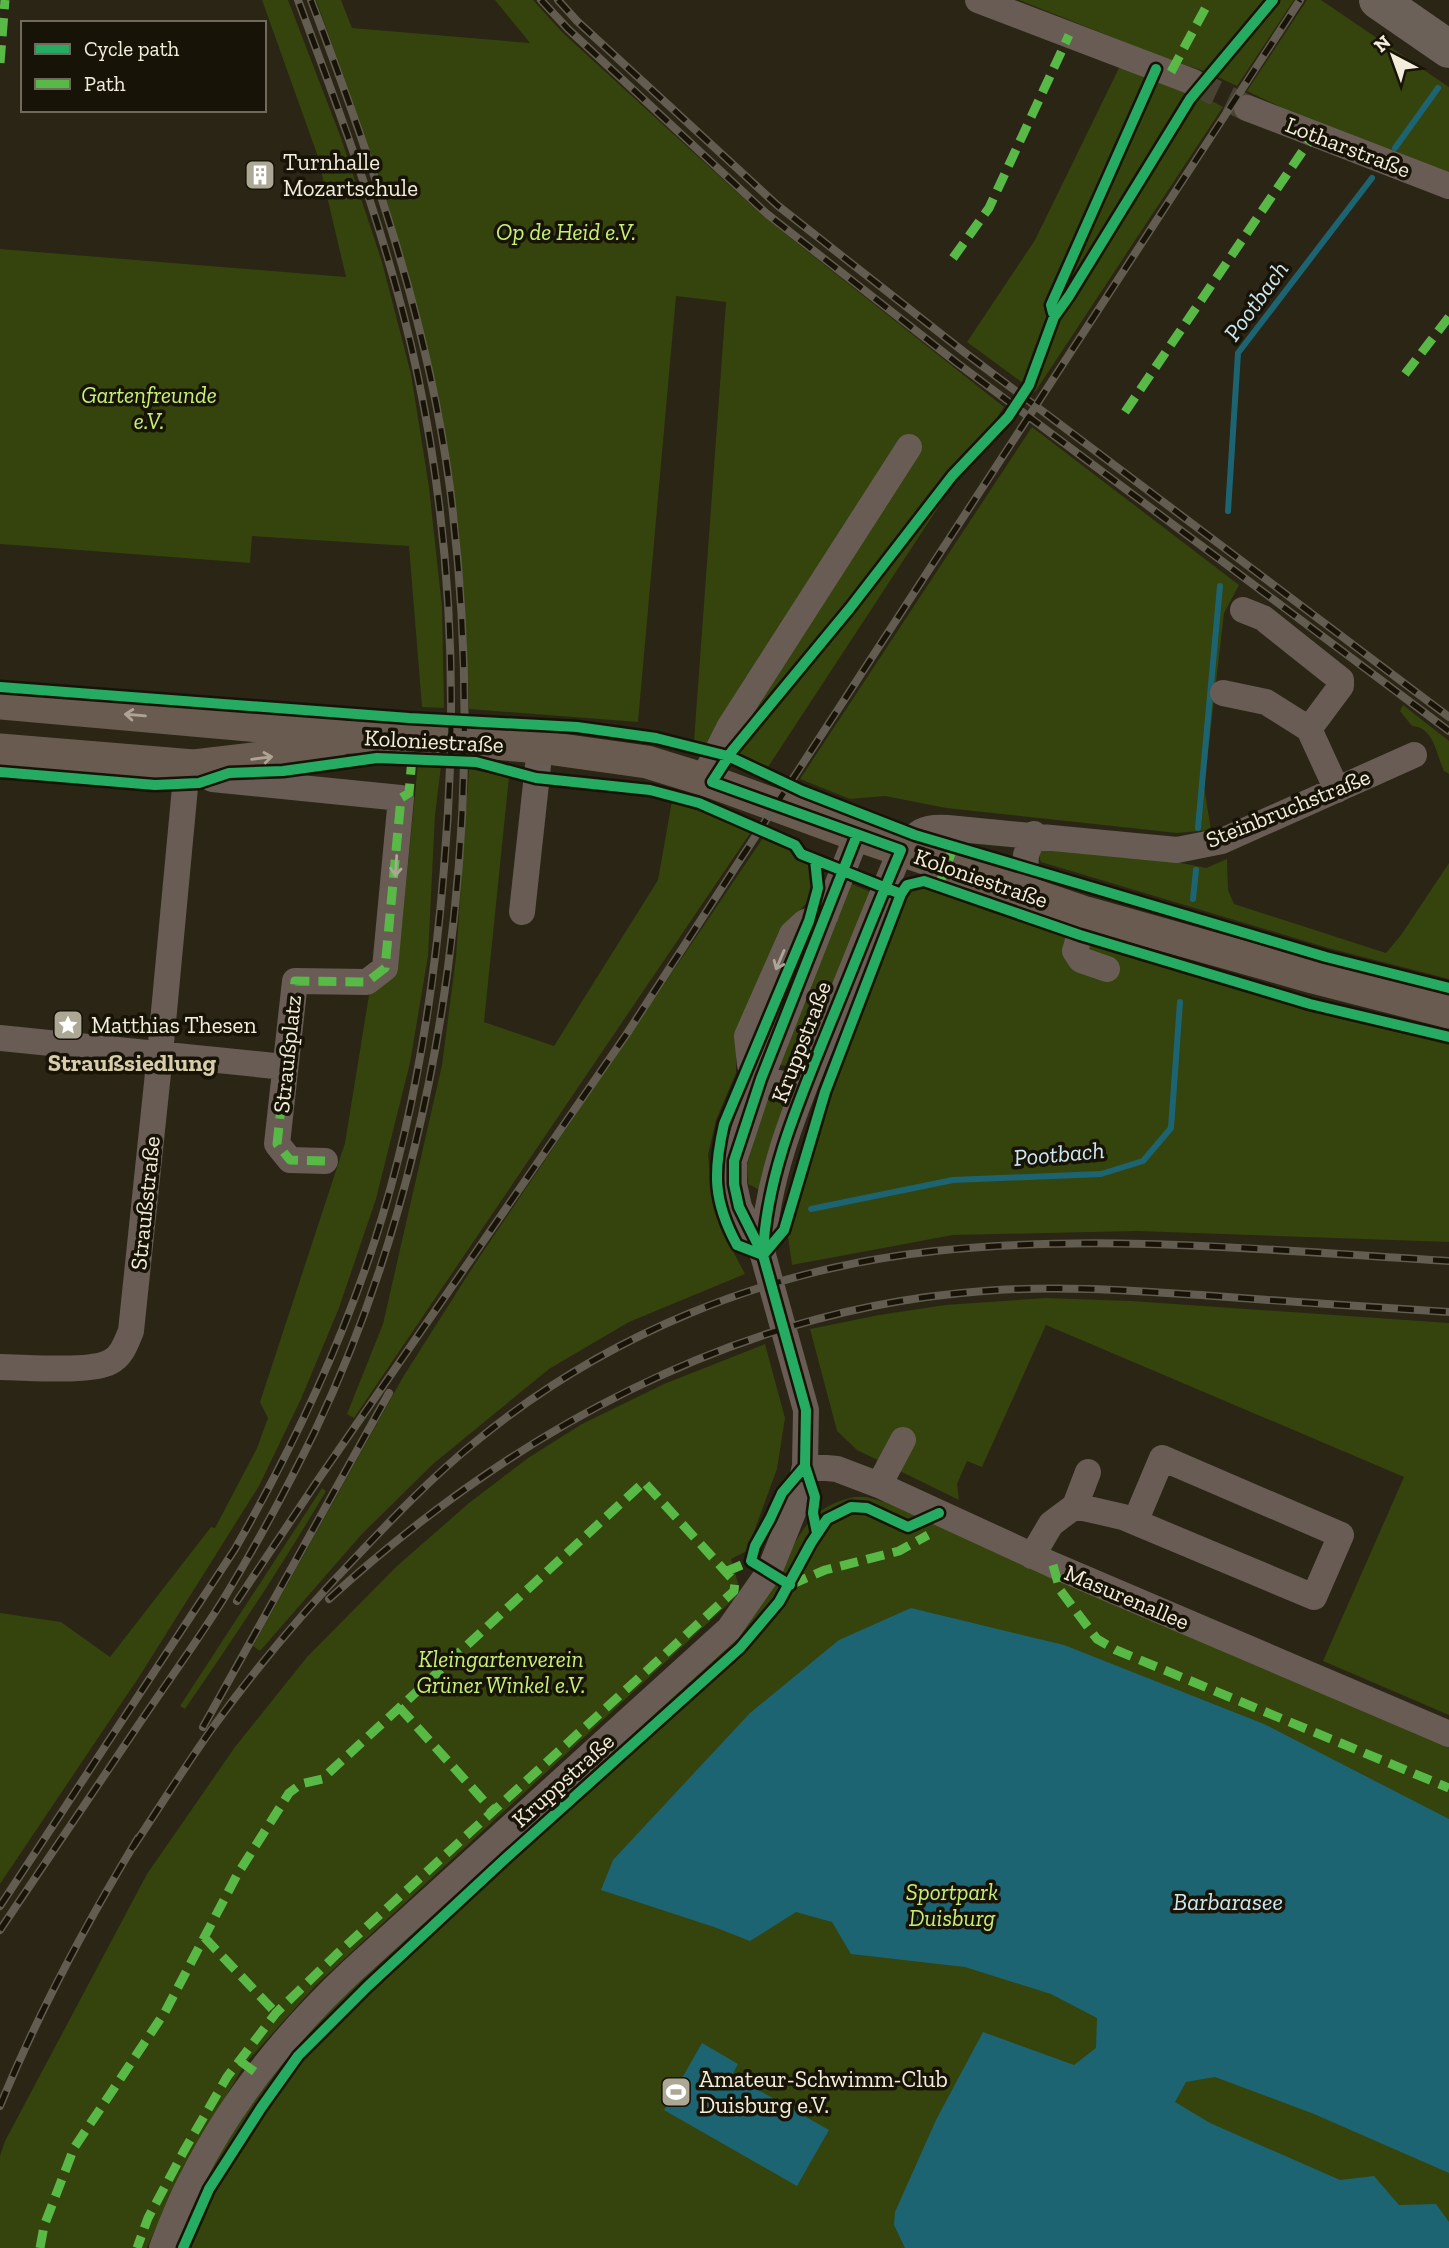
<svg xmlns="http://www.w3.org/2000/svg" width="1449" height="2248" font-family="'Zilla Slab',serif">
  <rect width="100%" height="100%" fill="#2a2515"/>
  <!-- green -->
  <path fill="#35430c" d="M262,0H288L341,138L382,262L411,374L429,487L442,607L444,708L422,707L409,546L252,536L250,563L0,544V249L346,277L317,154Z
    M316,0H341L352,28L530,43L495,0H533L563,33L764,217L1004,407L768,767L710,744L694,741L726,302L676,296L638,722L469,709C466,597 459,484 433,373C404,246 361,123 316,0Z
    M1019,0H1294L1237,86L1207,72L1159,56Z
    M1307,0H1321L1449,87V178L1307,120L1247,91Z
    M1120,66L1194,91L1223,107L1035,392L967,342L1035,240Z
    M1032,427L1239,585L1224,613L1204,787L1211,830L1177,833L946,808L885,796L850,799L800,779Z
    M1403,705L1449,741V774L1444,771C1436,754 1434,727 1412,726L1400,711Z
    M418,764L441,766L435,815L428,956L410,1063L376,1199L339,1308L301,1399L259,1486L139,1677L0,1884V1613L61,1622L110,1657L211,1527L215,1528L257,1448L268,1418L260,1402L345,1143L369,995L397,973Z
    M469,769L509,777L484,1022L554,1046L658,880L672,801L698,809L751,832L354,1418L347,1414L383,1324L442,1065L456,957Z
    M763,838L790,850L797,859L819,869L821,875L812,898L779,931L736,1031V1073L716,1120L708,1155L711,1184L719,1224L745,1274L629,1322L549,1369L433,1464L361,1535L260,1651L253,1646L403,1377L476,1262Z
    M1045,847L1177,862L1206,868L1227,859L1228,890L1234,904L1386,953L1401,935L1449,863V979L1328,948L1041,862C1038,856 1040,852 1045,847Z
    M849,883L871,892L807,1055C797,1064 791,1068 777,1064Z
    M922,885L1032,924L1311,1012L1449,1044V1242L1137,1231L953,1235L792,1265L788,1237L829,1094L907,895L914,888Z
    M767,1092L790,1094L760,1190L748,1184L747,1165Z
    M1046,1298L1131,1301L1449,1323V1715L1323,1661L1404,1477L1046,1325L982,1467L967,1461L957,1484L959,1500L857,1450L837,1431L810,1329L879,1315L945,1305Z
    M765,1344L785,1418L777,1469L747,1551L731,1559L738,1583L736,1597L316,1985L245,2064L182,2171L147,2248H0V2156L5,2141L147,1874L235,1747L307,1657L397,1566L469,1503L528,1458L582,1424L664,1384Z
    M322,1488L326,1491C282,1566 234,1638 185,1709L180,1706Z
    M854,1497H866L889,1503L1449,1746V2248H169C185,2218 200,2187 217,2158C250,2100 292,2050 337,2001L783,1564C802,1530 812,1506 854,1497Z"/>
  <!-- water -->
  <path fill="#1d6473" d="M911,1608L1064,1645L1264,1724L1449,1819V2173L1314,2114L1215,2077L1186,2082L1175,2102L1210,2123L1340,2180L1374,2176L1399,2205L1436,2204L1449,2222V2248H905L894,2225L895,2212L936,2120L983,2032L1074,2065L1096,2048L1097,2018L1051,1994L965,1967L851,1954L832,1922L796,1912L750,1941L714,1927L601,1890L613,1860L750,1713L839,1640Z
    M702,2043L738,2064L732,2075L829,2130L797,2186L664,2110Z"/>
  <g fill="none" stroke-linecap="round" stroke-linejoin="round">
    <!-- stream -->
    <path stroke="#1d6473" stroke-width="6" d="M1395,148L1438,88
      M1228,511L1238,353L1372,178
      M1198,828L1220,586
      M1193,899L1196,870
      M811,1209L953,1180L1101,1174L1143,1161L1171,1128L1180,1002"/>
    <!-- minor-tunnel -->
    <path stroke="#484333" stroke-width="26" stroke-dasharray="26 13" stroke-linecap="butt" d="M1193,82L1247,108"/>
    <!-- minor -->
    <path stroke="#685c55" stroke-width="26" d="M978,0L1193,82
      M1247,108L1449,186
      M1243,610L1263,618L1341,680V686L1309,729
      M1223,693L1266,702L1309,729L1337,790
      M194,766L212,779L401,798L385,968L367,982L295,981L277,1144L290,1160L325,1161
      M703,779L730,726L909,447
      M1024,893L1026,855L1034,834
      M522,912L540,747
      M1086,913L1075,951L1081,960L1107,969
      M0,1038L285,1067
      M807,1081L783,1084L761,1079L750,1065L747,1036L792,934L805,922L826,915
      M763,1253C766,1173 801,1096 830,1023C854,966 876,908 901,850C917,832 923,826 948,828L1177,850L1222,841L1414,755
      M0,1367C26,1367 89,1373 110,1362C122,1356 126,1343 131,1331L160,1054L187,766
      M805,1466L837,1469L879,1485L1053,1565L1449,1734
      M879,1485L903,1440
      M1075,1506L1123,1517L1314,1597L1341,1535L1162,1458L1135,1522
      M1032,1556L1051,1524L1075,1506L1088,1472
      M162,2248C171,2225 180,2201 192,2179C231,2101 290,2029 353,1970L729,1629L769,1572L796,1505L805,1466L806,1410L763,1255L739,1207L734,1184V1161L761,1079L857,835"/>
    <!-- major -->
    <path stroke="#695b50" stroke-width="33" d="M0,703L295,729L346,737L432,738L540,747L647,762L712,782L857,835L1086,913L1313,977L1449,1012
      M0,750L194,766L295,754L340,739"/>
    <!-- highway -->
    <path stroke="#6c6158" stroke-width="38" d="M1378,0L1449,49"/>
    <!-- rail casing -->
    <g stroke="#635c51" stroke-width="8">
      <path id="rail" d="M541,0L568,29L767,214L957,363L1449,731
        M558,0L577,21L777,205L964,352L1449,717
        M329,1599C511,1433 734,1309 984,1291C1060,1285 1137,1291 1214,1296C1292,1302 1371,1307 1449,1312
        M237,1601L318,1480L626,1035L1300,0
        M203,1727L389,1393
        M133,1847C159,1808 184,1768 211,1730C255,1669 304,1611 356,1557C394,1517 431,1478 474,1443C604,1335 766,1269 935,1251C1106,1233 1278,1251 1449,1261
        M0,1906L235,1549C291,1451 340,1348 375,1240C414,1119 434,994 444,868C458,704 452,538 418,377C391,247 344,124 298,0
        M0,1930C46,1861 93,1793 139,1724C168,1681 199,1639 226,1595C258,1542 288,1486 315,1431C450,1148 489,797 450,488C428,320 371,158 311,0
        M0,2106C38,2013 86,1924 138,1838"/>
    </g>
    <!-- rail -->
    <use href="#rail" stroke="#171307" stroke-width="5" stroke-dasharray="16" stroke-linecap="butt"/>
    <!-- quiet -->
    <path stroke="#58b947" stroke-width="9" stroke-dasharray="18 9" stroke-linecap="butt" d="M0,63L5,0
      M1171,72L1206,7
      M953,258L989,208L1069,35
      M1405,374L1449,317
      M1125,412L1315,133
      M939,885L954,846L957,847
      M325,1161L290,1160L277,1144L295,981L367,982L385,968L401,798L409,793L412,758
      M1053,1565L1060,1590L1097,1639L1116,1650L1449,1788
      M725,1572L751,1561
      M790,1585L825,1570L899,1551L928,1535
      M399,1707L494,1812
      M204,1937L276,2013
      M240,2061L259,2075
      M40,2248L44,2226L74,2148L165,2012L237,1875L289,1793L301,1784L322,1779L644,1482L735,1582L734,1591L339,1952L276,2013L227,2077L185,2149L148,2218L137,2248"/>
    <!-- cycleway casing -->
    <g stroke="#171307" stroke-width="15">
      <path id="cycleway" d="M1053,313L1051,305L1156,69
        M0,687L409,718L577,727L656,738L728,756L802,791L915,835L1326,957L1449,988
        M0,772L155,785L199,783L229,773L283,771L377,758L476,762L536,778L650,790L699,803L795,845L801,854L901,894L907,885L924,881L1080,935L1310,1004L1449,1037
        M763,1255C766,1173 802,1094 832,1019C855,963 877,906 901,850L712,782L732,751L850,608L952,476L1008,417L1029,385L1054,317L1069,296L1190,99L1273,0
        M763,1255L737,1245C713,1201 713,1172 724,1124L809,921L818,888L815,860
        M763,1255L784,1230L825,1092L901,894
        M817,1533L813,1513L815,1497L805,1466L806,1410L763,1255L739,1207L734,1184V1161L761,1079L857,835
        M790,1585L751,1561L755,1546L770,1519L782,1493L805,1466
        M183,2248L209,2189L261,2108L298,2056L368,1986L506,1858L740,1648L779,1602L811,1543L827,1519L851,1507L867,1508L908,1527L939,1513"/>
    </g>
    <!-- cycleway -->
    <use href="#cycleway" stroke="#26ab63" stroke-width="10"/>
  </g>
  <!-- one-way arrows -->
  <defs><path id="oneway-shaft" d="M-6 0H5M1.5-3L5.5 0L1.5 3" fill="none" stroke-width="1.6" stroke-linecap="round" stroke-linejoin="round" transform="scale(1.75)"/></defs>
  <g stroke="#aea496">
    <use href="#oneway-shaft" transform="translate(135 715) rotate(-175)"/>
    <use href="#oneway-shaft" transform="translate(262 758) rotate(-7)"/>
  </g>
  <g stroke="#aea498">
    <use href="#oneway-shaft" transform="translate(396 866) rotate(94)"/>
    <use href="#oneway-shaft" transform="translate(780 960) rotate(113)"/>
  </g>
  <!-- icons -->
  <defs>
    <g id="building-square" transform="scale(1.575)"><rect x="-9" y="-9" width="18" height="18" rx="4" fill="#ada796" stroke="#171307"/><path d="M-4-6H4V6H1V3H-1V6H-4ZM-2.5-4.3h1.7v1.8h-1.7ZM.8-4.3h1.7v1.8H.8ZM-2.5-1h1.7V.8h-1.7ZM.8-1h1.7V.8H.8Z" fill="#fff"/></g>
    <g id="sight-square" transform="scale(1.575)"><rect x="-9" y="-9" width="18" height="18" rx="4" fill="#ada796" stroke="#171307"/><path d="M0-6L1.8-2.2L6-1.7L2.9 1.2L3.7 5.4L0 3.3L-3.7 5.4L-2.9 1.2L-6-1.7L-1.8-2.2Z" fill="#fff"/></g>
    <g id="stadium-square" transform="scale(1.575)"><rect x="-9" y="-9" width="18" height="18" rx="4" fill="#ada796" stroke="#171307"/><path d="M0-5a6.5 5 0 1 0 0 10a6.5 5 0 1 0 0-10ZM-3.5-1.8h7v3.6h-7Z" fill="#fff"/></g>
  </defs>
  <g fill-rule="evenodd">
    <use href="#building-square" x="260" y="175"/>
    <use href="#sight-square" x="68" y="1025"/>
    <use href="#stadium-square" x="676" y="2092"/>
  </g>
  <g text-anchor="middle" stroke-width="7" stroke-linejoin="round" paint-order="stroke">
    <!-- street labels -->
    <g font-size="23" fill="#f3eddc" stroke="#171307">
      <text transform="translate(1348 147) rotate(21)" y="8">Lotharstraße</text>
      <text transform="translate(434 741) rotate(3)" y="8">Koloniestraße</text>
      <text transform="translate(1288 808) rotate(-22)" y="8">Steinbruchstraße</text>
      <text transform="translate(981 878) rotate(19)" y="8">Koloniestraße</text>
      <text transform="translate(801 1042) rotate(-69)" y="8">Kruppstraße</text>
      <text transform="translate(287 1054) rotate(-84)" y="8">Straußplatz</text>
      <text transform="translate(145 1203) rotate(-84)" y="8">Straußstraße</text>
      <text transform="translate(1127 1597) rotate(23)" y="8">Masurenallee</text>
      <text transform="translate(563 1780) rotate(-42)" y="8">Kruppstraße</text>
    </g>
    <!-- poi labels -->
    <g font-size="23" fill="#f3eddc" stroke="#171307" text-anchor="start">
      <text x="283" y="170">Turnhalle<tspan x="283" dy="26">Mozartschule</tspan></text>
      <text x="91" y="1033">Matthias Thesen</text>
      <text x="699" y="2087">Amateur-Schwimm-Club<tspan x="699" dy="26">Duisburg e.V.</tspan></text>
    </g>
    <!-- park labels -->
    <g font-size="23" font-style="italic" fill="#c7f174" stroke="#171307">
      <text x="566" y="240">Op de Heid e.V.</text>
      <text x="149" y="403">Gartenfreunde<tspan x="149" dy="26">e.V.</tspan></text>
      <text x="501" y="1667">Kleingartenverein<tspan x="501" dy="26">Grüner Winkel e.V.</tspan></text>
      <text x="952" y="1900">Sportpark<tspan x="952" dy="26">Duisburg</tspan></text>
    </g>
    <!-- water labels -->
    <g font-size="24" font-style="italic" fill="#cde9f2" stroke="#171307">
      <text transform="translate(1256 301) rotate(-54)" y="8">Pootbach</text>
      <text transform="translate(1059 1154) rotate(-5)" y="8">Pootbach</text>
      <text x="1228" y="1910">Barbarasee</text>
    </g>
    <!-- neighbourhood labels -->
    <g font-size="24" font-weight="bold" fill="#d8cdab" stroke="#171307">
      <text x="132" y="1071">Straußsiedlung</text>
    </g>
  </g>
  <!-- legend -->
  <rect x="21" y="21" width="245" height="91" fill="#171307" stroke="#6f6a5c" stroke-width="2"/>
  <rect x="35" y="44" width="35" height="10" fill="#26ab63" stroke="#6f6a5c" stroke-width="2"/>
  <text x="84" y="56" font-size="21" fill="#f3eddc">Cycle path</text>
  <rect x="35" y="79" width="35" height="10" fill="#58b947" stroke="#6f6a5c" stroke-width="2"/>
  <text x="84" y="91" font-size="21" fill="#f3eddc">Path</text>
  <!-- north arrow -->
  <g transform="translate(1393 56) rotate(319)" stroke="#171307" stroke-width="5" paint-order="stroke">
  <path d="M0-5L12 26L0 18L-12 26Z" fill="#f3eddc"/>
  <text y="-10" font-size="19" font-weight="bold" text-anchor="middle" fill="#f3eddc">N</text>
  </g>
</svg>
